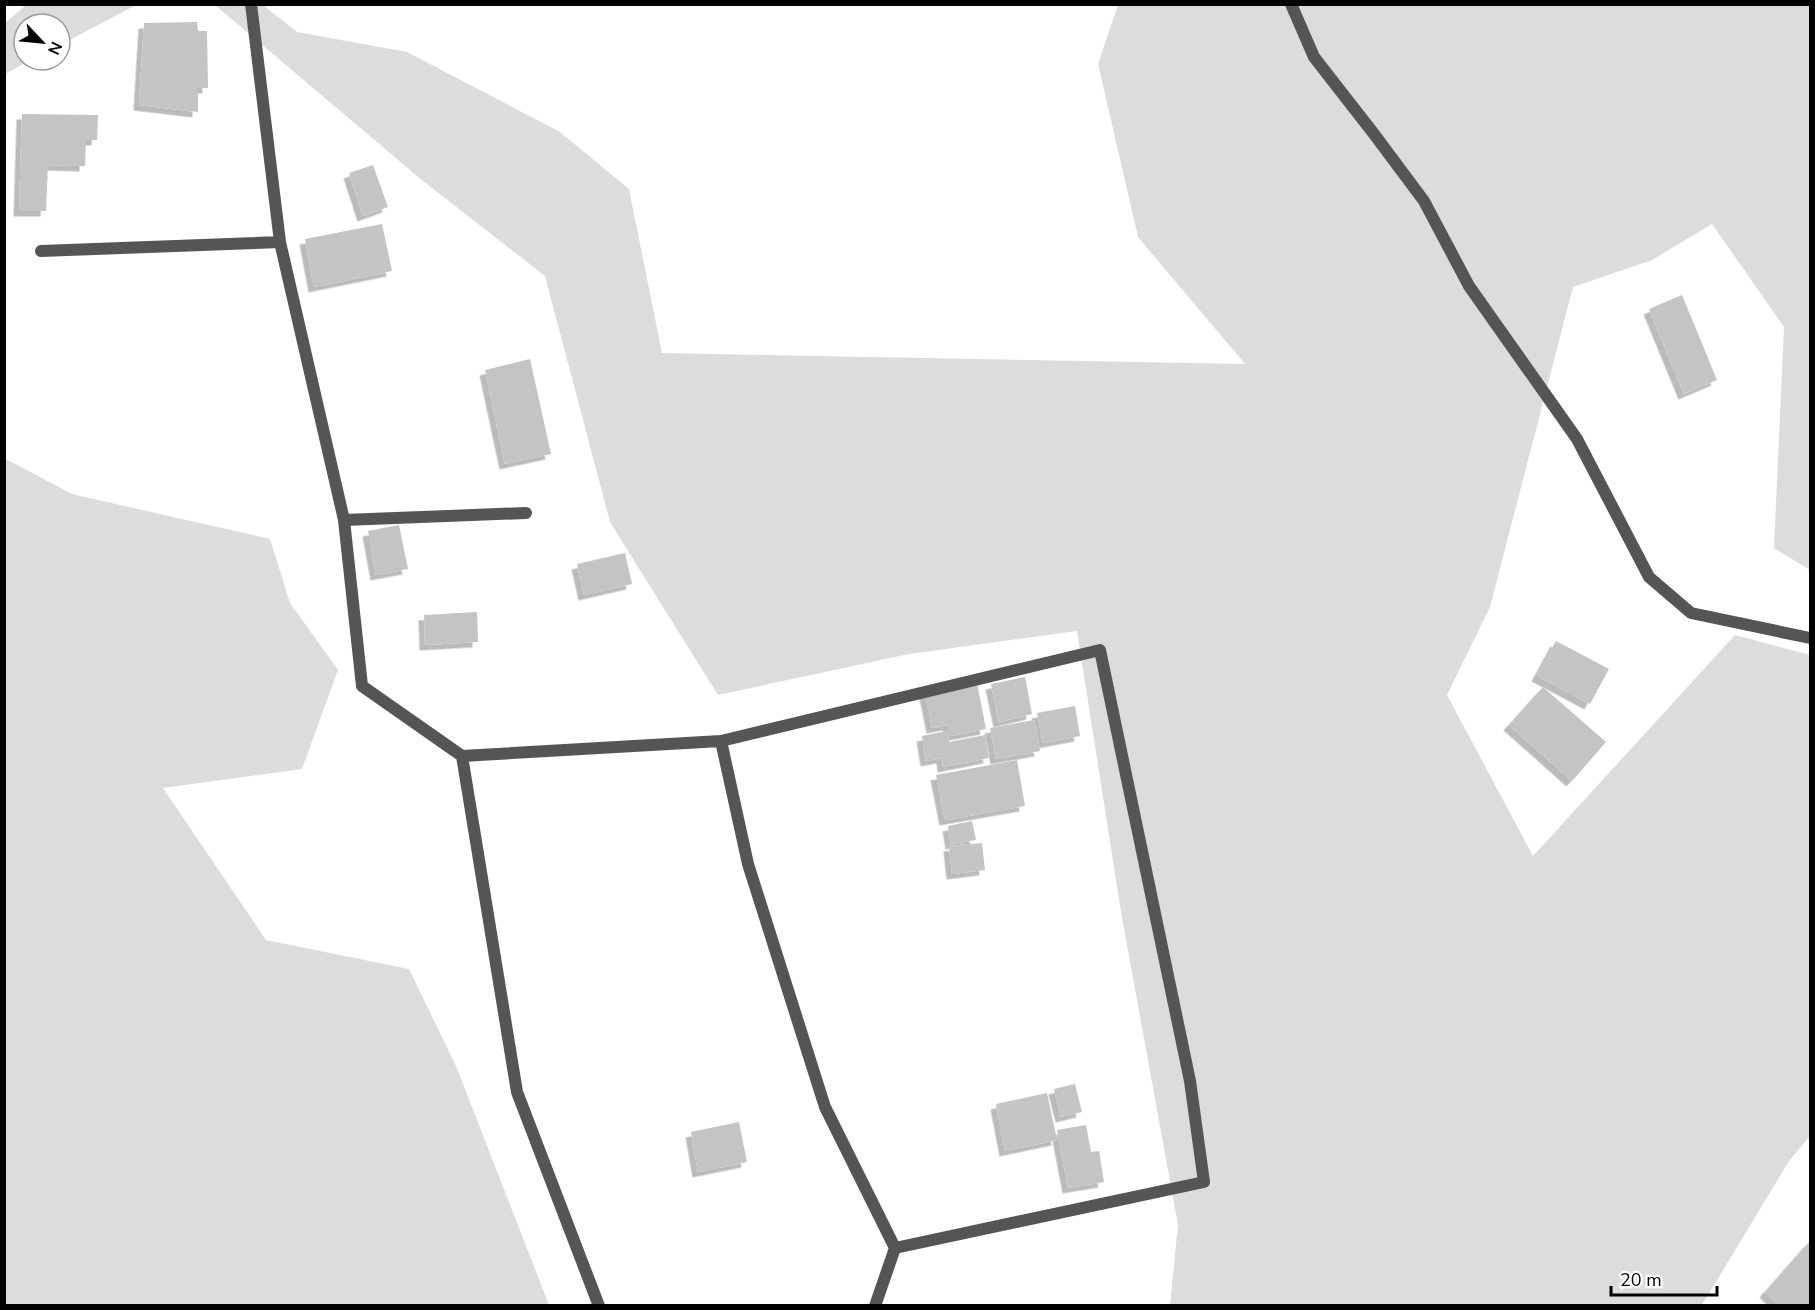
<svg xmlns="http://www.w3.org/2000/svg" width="1815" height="1310" font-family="'Nunito Sans',sans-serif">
  <defs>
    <filter id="shadow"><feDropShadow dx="-5.5" dy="5.5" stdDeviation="0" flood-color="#0004"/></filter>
  </defs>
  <rect width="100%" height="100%" fill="#fff"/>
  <!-- green -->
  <path fill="#dcdcdc" d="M27,4H136V5L60,45V24H24V60H31L5,74V23Z
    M215,5H263L297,32L407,52L560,132L629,189L662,353L1245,364L1138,237L1098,64L1118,5H1810V570L1774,548L1784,327L1712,224L1652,260L1573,287L1490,607L1447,695L1533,856L1735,635L1810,655V1136L1789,1161L1702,1305H1170L1178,1225L1121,912L1077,631L909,654L718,695L610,522L545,276L423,181Z
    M4,458L72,494L270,539L290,603L338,670L302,769L163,788L266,940L409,969L456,1066L549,1305H5Z"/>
  <!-- building -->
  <path fill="#c4c4c4" filter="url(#shadow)" d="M197,22L198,31H207L208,88H198V112L139,105L144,23Z
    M22,114L98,115L97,140H86L85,166L48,165L46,211H19Z
    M373,165L388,207L363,216L349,173Z
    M382,224L392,271L314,287L305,239Z
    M1682,295L1717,380L1684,394L1649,309Z
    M530,359L551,454L505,464L485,370Z
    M399,525L408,569L376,575L368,531Z
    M625,553L632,584L584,595L577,564Z
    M477,612L478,642L425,645L424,615Z
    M1556,641L1609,669L1590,704L1537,676Z
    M1025,677L1032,714L999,722L991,684Z
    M977,683L986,729L950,736L948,725L932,728L925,693Z
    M1543,687L1606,742L1572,781L1509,725Z
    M1075,706L1080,736L1043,743L1037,713Z
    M1034,720L1040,751L996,759L990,728Z
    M947,731L949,742L985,735L989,758L943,767L942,758L926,761L922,736Z
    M1017,760L1025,806L945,820L936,775Z
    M972,821L976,840L951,844L948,826Z
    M982,843L985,870L952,874L949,846Z
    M1075,1084L1082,1112L1061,1117L1054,1089Z
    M1047,1093L1057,1140L1005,1151L996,1104Z
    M739,1122L747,1162L698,1172L691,1132Z
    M1086,1125L1091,1152L1099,1151L1104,1182L1068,1188L1057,1130Z
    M1810,1241V1306H1779L1765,1292Z"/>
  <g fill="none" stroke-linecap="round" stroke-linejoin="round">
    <!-- street -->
    <path stroke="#555" stroke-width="12" d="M251,4L280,242L344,520L362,686L462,756L721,741L1100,650L1190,1081L1204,1182L895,1248
      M1291,4L1314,57L1374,134L1424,201L1469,286L1577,439L1649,577L1691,613L1810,638
      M41,251L280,242
      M344,520L526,513
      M721,741L748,864L825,1107L895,1248L875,1306
      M462,756L517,1092L599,1306"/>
  </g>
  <!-- border -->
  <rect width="1815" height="1310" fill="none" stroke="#000000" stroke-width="12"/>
  <!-- north arrow -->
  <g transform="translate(42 42) rotate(116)"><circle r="28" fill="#ffffff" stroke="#999999" stroke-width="1.5"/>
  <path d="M0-4.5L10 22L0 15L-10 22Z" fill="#000000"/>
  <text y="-9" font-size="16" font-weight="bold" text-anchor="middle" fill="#000000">N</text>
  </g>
  <!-- scale -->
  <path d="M1611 1286v9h106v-9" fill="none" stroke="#000000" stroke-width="3"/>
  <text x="1620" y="1286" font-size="18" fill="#000000" stroke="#ffffff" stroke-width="4.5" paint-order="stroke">20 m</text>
</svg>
